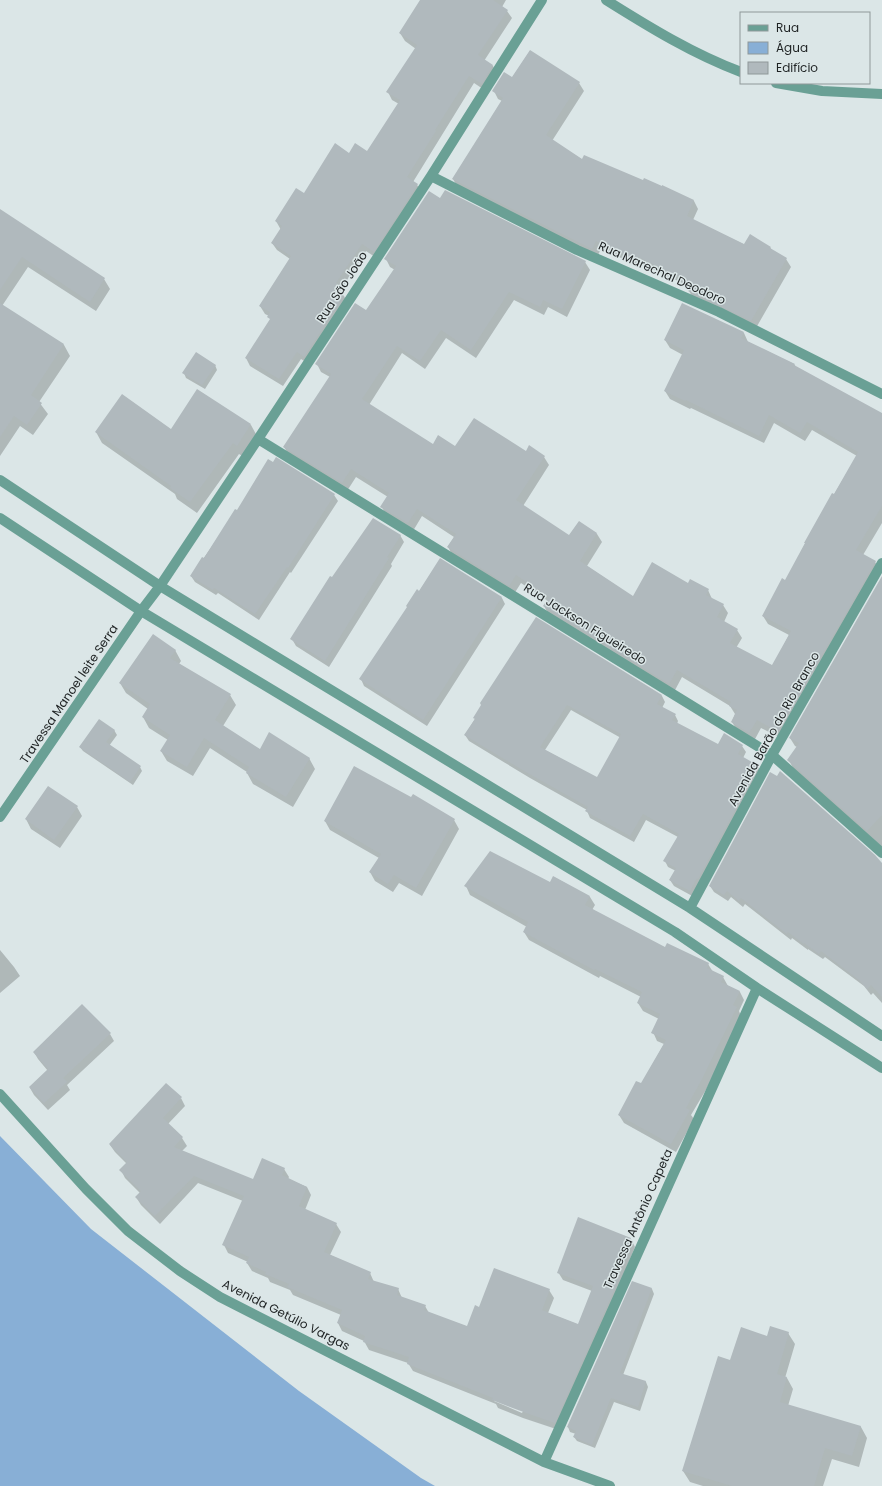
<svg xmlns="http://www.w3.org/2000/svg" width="882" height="1486" font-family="Poppins,sans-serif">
  <rect width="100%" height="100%" fill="#dbe6e7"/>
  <!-- water -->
  <path fill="#88afd6" d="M0,1136L91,1229L299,1391L421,1478L435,1486H0Z"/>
  <!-- shadow -->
  <path fill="#0003" fill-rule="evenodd" d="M428,0H506L502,7L507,11L512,18L484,61L493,66L497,74L486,91L474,83L413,182L417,185L422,192L378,259L366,251L340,291V294L344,296L348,304L309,364L301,359L283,386L250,366L246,358L271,321L269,316L265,314L260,306L290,259L277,250L272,243L281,230L276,221L304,194L349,154L368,152L399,104L392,100L388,92L416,49L405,41L400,33Z
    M530,51L579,83L584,91L552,141L583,160L694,201L698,209L693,220L745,245L770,247L772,251L786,259L791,267L756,328L694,300L689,291L691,287L643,265L641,267L601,249L597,257L458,188L453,179L502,101L498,99L494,91L512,78Z
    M440,200L585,262L590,270L567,317L548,307L544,315L514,300L476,358L446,338L425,369L402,353L369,405L433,445L526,452L529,447L544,457L549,465L523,506L569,536L579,522L597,534L602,542L587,566L633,597L689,584L708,590L712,599L723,605L728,613L724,622L737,630L742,638L736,648L773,666L789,635L768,624L763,616L786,581L805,544V543L857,456L812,430L805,441L774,423L764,443L691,408L690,409L670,399L665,391L683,355L670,348L665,340L744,333L748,342L794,364L796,367L882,415V523L863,555L875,562L880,570L783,739L761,728L754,741L737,730L732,722L735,714L730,706L682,677L674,692L549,615L544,606L548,601L521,583L514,594L453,556L448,547L454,537L422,516L413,531L386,515L382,507L388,497L356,477L347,491L289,455L284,447L330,377L321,372L317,364L367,311L395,270L390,267L386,259Z
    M0,210L104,279L110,289L96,311L28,267L2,306L64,345L70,356L39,402L48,414L33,435L20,426L0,456Z
    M215,365L217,370L205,389L186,378L184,373Z
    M251,425L257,436L244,457L239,454L197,513L177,499L175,494L102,443L96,432L171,431Z
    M334,495L338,501L291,573L290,572L259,620L218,593L216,595L195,582L191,576L237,511Z
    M400,535L404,542L391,564L392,566L329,667L296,646L292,639L333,578Z
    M440,560L502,598L505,604L427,726L364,686L361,679Z
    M882,578V847L793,768L789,760L797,747L795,746L790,738Z
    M536,619L662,696L665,702L662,708L675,715L678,721L677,724L718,746H742L746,752L743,758L758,767L762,773L694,897L674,886L670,880L676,871L668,867L665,861L678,837L646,820L634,842L590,818L587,811V810L530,778L469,741L465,735ZM571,710L621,738L598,779L545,750Z
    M175,650L181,661L179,664L230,695L236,705L223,726L260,750L309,758L315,769L293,807L253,784L247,773V772L210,748L193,776L167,761L161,751L168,740L149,728L143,717L148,709L126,693L120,683Z
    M114,730L117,735L109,746L140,767L142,771L133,785L83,751L80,747Z
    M77,807L82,816L60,848L31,829L26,819Z
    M454,820L459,829L422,896L399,883L393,892L375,881L370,872L379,858L330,830L325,821Z
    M882,864V1003L873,993L871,995L864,986L825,957L823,959L808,949V950L792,938L791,940L745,904L743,907L731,897L728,901L714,892L710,886Z
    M554,877L590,897L595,905L592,910L665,948L708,964L713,972L723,977L728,986L740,992L744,1000L739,1011L741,1016L707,1088L691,1115L694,1119L676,1152L624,1123L619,1115L641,1085L664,1044L657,1041L653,1032L659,1019L643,1011L638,1003L641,997L600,976L599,978L529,940L524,932L527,927L470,895L466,886L550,883Z
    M0,950L14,967L20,976L0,993Z
    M110,1034L114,1041L67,1085L70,1090L48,1110L34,1095L30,1088L48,1071L38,1059L34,1052Z
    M181,1098L185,1106L168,1124L182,1138L187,1146L182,1151L253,1180L284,1169L289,1177L288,1179L307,1187L311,1195L305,1210L336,1224L341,1232L330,1255L370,1273L374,1282L398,1289L402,1298L425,1306L429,1313L468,1327L479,1308L549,1290L554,1298L548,1313L579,1325L592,1291L563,1280L558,1272L631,1239L635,1247L559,1430L523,1418L498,1408L496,1404L413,1371L408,1363L369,1350L364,1341L342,1331L338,1323L341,1315L293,1295L290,1290L270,1282L268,1278L252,1271L247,1263L248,1262L228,1253L224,1245L243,1201L198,1183L160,1224L141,1205L136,1197L140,1193L125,1178L121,1170L127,1164L115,1152L110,1145ZM494,1399L523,1411L522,1413L494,1401Z
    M633,1282L652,1289L654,1294L623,1375L646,1382L648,1387L640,1411L614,1402L595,1448L577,1441L574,1437L576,1434L570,1432L568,1427Z
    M788,1333L795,1344L785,1378H787L793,1389L788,1406L861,1427L867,1438L859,1467L832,1459L823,1486H703L690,1482L683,1471L730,1361L768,1337Z"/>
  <!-- building -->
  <path fill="#b0b9bd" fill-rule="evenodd" d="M420,0H493L508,10L478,55L493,65L482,84L469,76L435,130L436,131L407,177L418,184L374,252L362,244L336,283L337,284L334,289L344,296L304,357L297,352L279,379L245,358L270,319L267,317L270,312L259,306L291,256L271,243L282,226L275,221L296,188L304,193L335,143L349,153L355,143L367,151L400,100L386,92L417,45L399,33Z
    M530,50L580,82L546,135L582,159L584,155L643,180L644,178L662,186V185L694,200L687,216L744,244L750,234L771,247L770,248L787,258L751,321L688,291L693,283L638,257L637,260L596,241L592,249L452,179L503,98L492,91L504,72L512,77Z
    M445,190L586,261L562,309L543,300L540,307L509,292L471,350L441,330L420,361L397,346L362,399L433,444L438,435L455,446L474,418L526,451L529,445L545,456L516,500L569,535L579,521L597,533L580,561L633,596L652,562L688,583L690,579L709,589L706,595L724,604L717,617L738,629L730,643L772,665L791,631L762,616L782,578L785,580L805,543H804L832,493L834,494L858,452L807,422L800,433L769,415L759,436L686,400L685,401L664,391L684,350L664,340L682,303L744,332L741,338L795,364L794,365L882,413V506L856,550L876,561L778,732L757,720L749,733L731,722L737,710L729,706L731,702L677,670L669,684L543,606L549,597L516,575L509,586L447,547L456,534L417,509L408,523L380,507L389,493L351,469L342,483L283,447L331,374L315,364L355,303L366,310L396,266L384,259L429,191L440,198Z
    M0,209L105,278L90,302L22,257L0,290Z
    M0,303L64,344L31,395L42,403L27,425L14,416L0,437Z
    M196,352L216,365L202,385L182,373Z
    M197,389L251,424L237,446L233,443L190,502L170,488L171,486L95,432L122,394L171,429Z
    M276,457L335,494L288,568L287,567L255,614L214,588L213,590L190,576L202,557L204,558L235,509L237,510L268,459L273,462Z
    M373,518L401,535L387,557L389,558L325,661L290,639L330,576L332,577Z
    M440,558L502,597L423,720L359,679L407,607L406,606L417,589L419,591Z
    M882,576V815L867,831L787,760L799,743L789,738Z
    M536,617L662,695L657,704L676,714L672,720L718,744L724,733L743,745L738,754L759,766L698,879L697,878L690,891L669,880L676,868L663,861L679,834L643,814L630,836L585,811L588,807L526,772L464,735L475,719L473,718L481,705L480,703ZM567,705L621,734L597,777L540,747Z
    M153,634L176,650L170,658L231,694L215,720L260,749L269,732L310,758L286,797L246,773L249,767L204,738L187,767L160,751L170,735L142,717L150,704L119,683Z
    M99,719L115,730L106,742L141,766L130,782L79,747Z
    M354,766L411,797L413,794L455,819L416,888L394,875L388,884L369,872L381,854L324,821Z
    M780,771L875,855L882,863V997L871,985L867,989L859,980L821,951L819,954L804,943V944L788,932L787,934L741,898L739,901L727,891L724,895L709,886L770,772L777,776Z
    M48,786L78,806L54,840L25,819Z
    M490,851L550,882L553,876L590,896L585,905L665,947L667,943L707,962L709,963L707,968L724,976L721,982L740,991L733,1005L737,1007L702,1079L686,1108L690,1110L671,1144L618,1115L636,1081L641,1083L666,1040L651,1033L660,1014L637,1003L642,992L595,969L594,970L523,932L528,922L464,886Z
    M82,1004L111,1033L63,1078L67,1082L44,1103L29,1087L48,1069L33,1052Z
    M166,1083L182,1097L163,1118L183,1137L174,1147L253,1179L262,1158L285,1168L282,1175L307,1187L299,1206L337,1223L324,1252L371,1272L368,1279L399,1288L397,1295L426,1305L424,1310L467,1326L475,1305L479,1307L494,1268L550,1289L542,1310L578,1324L593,1286L557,1273L578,1217L631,1238L617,1275L620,1277L555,1423L518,1410L492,1400L493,1398L407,1364L409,1357L363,1342L365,1336L337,1323L342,1310L287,1287L289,1284L265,1274L266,1272L246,1263L249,1257L222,1245L244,1196L194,1176L155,1216L135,1197L141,1191L119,1170L127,1162L109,1144Z
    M632,1281L652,1288L620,1373L646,1381L638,1407L611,1398L592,1445L573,1437L576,1431L567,1427Z
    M770,1326L789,1332L777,1374L787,1377L780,1402L861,1426L852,1456L825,1448L814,1486H732L682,1471L718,1356L730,1360L741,1327L767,1336Z"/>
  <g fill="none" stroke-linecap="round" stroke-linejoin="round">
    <!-- street -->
    <path stroke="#6aa095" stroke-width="10" d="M606,0C649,27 693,54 741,72
      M776,83L822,91L882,94
      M431,176L577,250L719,312L882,394
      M258,439L772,755L882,853
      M0,480L160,586L690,908L882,1036
      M0,518L141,611L675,932L757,988L882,1068
      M0,817L141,611L160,586L258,439L431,176L542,0
      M690,908L772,755L882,563
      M0,1094L86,1189L128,1231L180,1271L220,1297L544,1462L610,1486
      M544,1462L757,988"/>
  </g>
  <g text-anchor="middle" stroke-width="3" stroke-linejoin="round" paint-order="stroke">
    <!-- street labels -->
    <g font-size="12" fill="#1e2223" stroke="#dbe6e7">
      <text transform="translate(662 273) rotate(24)" y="4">Rua Marechal Deodoro</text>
      <text transform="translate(342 287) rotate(-57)" y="4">Rua São João</text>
      <text transform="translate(585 624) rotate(32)" y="4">Rua Jackson Figueiredo</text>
      <text transform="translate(69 694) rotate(-56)" y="4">Travessa Manoel leite Serra</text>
      <text transform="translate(774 729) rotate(-61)" y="4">Avenida Barão do Rio Branco</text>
      <text transform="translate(638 1219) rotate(-66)" y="4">Travessa Antônio Capeta</text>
      <text transform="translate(286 1315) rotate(27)" y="4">Avenida Getúlio Vargas</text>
    </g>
  </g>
  <!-- legend -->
  <rect x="740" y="12" width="130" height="72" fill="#dbe6e7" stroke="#8f9899"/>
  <rect x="748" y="25" width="20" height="6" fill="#6aa095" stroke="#8f9899"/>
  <text x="776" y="32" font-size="12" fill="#1e2223">Rua</text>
  <rect x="748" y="42" width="20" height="12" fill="#88afd6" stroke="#8f9899"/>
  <text x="776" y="52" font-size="12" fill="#1e2223">Água</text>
  <rect x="748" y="62" width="20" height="12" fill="#b0b9bd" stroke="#8f9899"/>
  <text x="776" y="72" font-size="12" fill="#1e2223">Edifício</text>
</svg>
